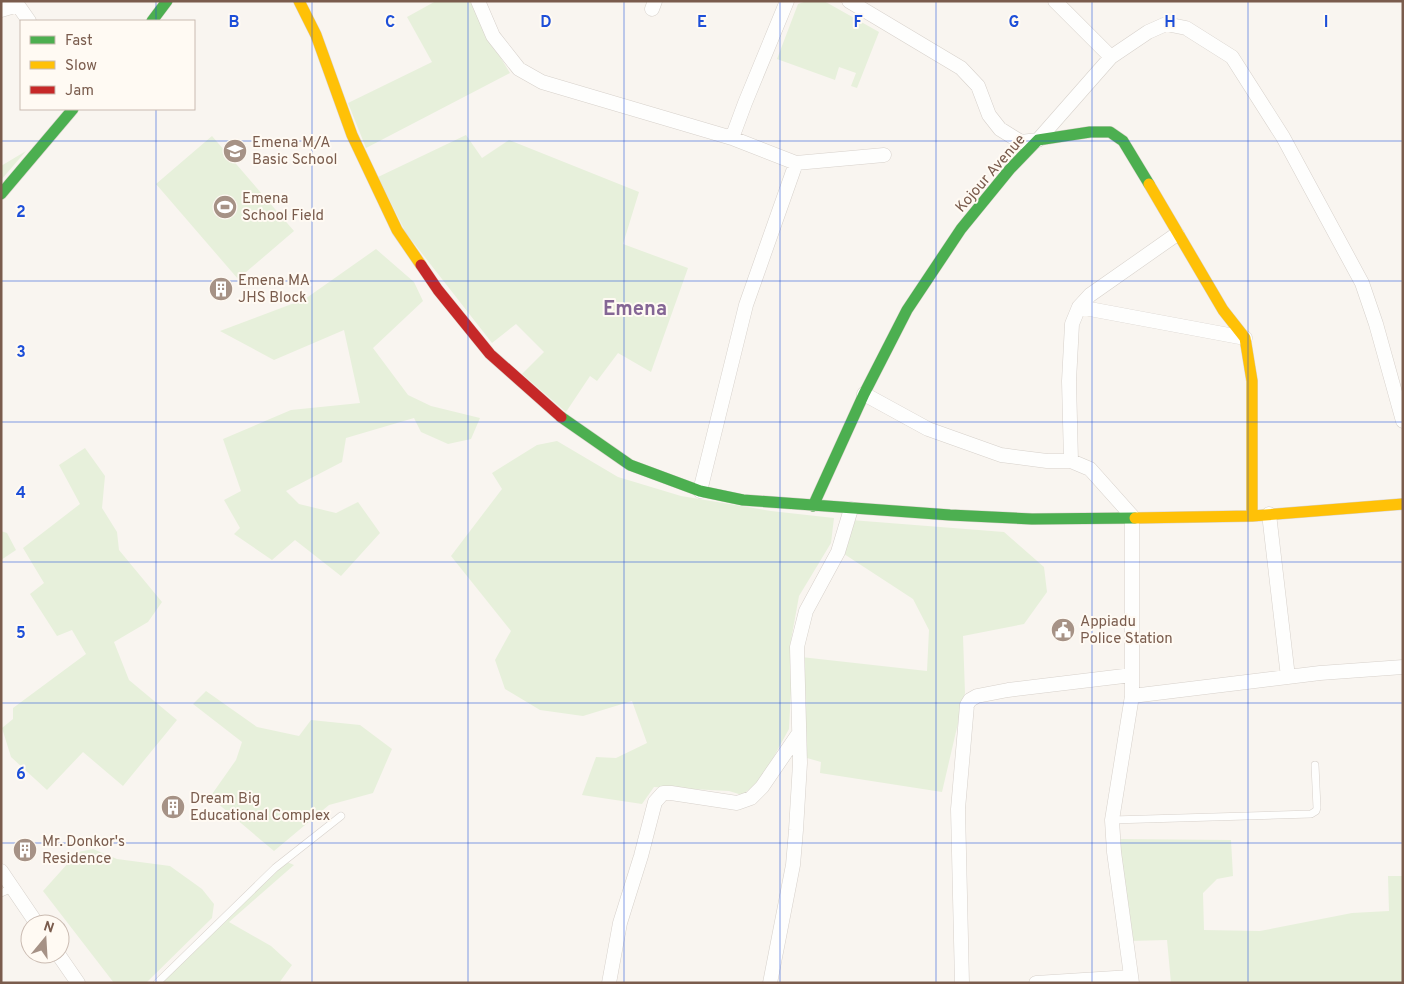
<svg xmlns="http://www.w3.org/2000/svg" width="1404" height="984" font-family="Overpass,sans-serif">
  <rect width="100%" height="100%" fill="#f9f5f0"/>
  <!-- green -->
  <path fill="#e7f0db" d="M436,1H470L491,42L510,73L366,148L348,103L432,62L407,17Z
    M807,1H824L879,32L857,88L851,86L856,73L839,67L835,80L777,59L798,4Z
    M466,135L482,158L509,140L639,192L623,244L688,268L651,372L618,353L597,381L590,376L566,412L522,374L544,352L516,324L492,343L406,233L378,177Z
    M212,136L294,231L238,279L156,184Z
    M26,151L1,180V166Z
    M376,249L414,282L423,301L373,348L408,395L431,406L480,418L471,439L448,444L421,432L414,418L346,438L342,462L286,491L299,504L336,513L358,502L380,533L341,576L295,540L272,560L234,534L240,528L224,500L241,491L223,439L291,410L360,403L344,330L274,360L220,331L305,299Z
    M557,441L618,477L681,496L771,511L834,518L831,543L799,596L790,646L791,690L789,729L761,780L742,795L729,791L654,787L642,804L582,795L596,757L616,758L647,743L632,701L583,716L540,710L505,689L495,660L511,631L451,556L502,489L492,473L537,445Z
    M85,448L105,476L102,508L117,532L119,550L162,602L148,622L114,642L129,680L177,720L123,786L83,752L47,790L11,757L2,728L13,719V708L86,654L72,630L57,636L30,594L44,583L23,548L80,504L59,465Z
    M851,520L1004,532L1044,567L1047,592L1024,624L963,636L965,693L942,792L820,773L821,762L807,758L801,657L927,671L929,630L913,599L841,552Z
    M1,531L7,533L16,550L1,560Z
    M206,691L257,727L299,736L311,720L360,725L392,749L373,793L329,805L274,851L210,797L236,760L242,742L193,704Z
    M1119,839L1231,840L1233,876L1217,879L1203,893L1204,930L1260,931L1352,913L1389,911L1388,876H1403V983H1171L1167,940L1129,941Z
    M93,849L117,859L170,866L202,889L214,904L212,918L146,983H114L43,891L78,852Z
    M287,862L294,865L229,922L271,946L292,965L279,983H162L218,926Z"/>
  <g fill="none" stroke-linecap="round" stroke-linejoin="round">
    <!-- lane casing -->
    <g stroke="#d7d1cb" stroke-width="8">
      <path id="lane" d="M1112,820L1311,814L1316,811L1317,808L1315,765
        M1,893L12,888
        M157,983L275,868L341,816"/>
    </g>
    <!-- street casing -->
    <g stroke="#d7d1cb" stroke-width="15">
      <path id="street" d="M15,1L29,21
        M478,1L493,36L519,69L542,82L732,138L745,103L787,1
        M849,1L961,68L978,86L989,115L1000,129L1021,142L1038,140L1111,57L1148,32L1166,24L1186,28L1232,57L1283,137L1362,283L1376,324L1403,421
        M1055,1L1111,57
        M652,9L655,1
        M1,10L18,5
        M796,163L884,155
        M1079,307L1245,338
        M864,394L928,429L1001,455L1047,461H1071L1090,469L1132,516V696L1112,820L1114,852L1132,983
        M1071,461L1069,381L1072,324L1079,307L1090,295L1177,234
        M700,491L746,305L796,163L732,138
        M1269,514L1288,677
        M1132,696L1320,673L1403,667
        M1,871L37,924
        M58,954L78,983
        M609,983L620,923L641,856L655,802L663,793H671L737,803L751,798L762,787L799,733
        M770,983L793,865L796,830L800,763L797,647L806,611L838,552L851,509
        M962,983L958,809L967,705L970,700L977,696L1008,690L1132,675
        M1036,983L1131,977"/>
    </g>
    <!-- fast casing -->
    <g stroke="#d9d2cb" stroke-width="12">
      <path id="fast" d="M152,21L167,1
        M1,194L73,109
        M561,417L630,465L700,491L743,500L950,515L1032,519L1135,518
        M813,506L864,394L907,310L961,229L1010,169L1038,140L1090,132H1110L1123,141L1149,184"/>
    </g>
    <!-- slow casing -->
    <g stroke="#d9d2cb" stroke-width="12">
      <path id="slow" d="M299,1L316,35L352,135L397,230L421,265
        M1149,184L1223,310L1245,338L1252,381V516
        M1135,518L1252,516L1403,504"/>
    </g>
    <!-- jam casing -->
    <g stroke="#d9d2cb" stroke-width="12">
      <path id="jam" d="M421,265L438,290L490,354L561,417"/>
    </g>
    <!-- lane -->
    <use href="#lane" stroke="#fefefd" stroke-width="7"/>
    <!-- street -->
    <use href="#street" stroke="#fefefd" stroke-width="14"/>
    <!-- fast -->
    <use href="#fast" stroke="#4caf50" stroke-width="11"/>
    <!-- slow -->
    <use href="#slow" stroke="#ffc107" stroke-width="11"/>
    <!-- jam -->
    <use href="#jam" stroke="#c62828" stroke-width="11"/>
  </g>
  <!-- grid -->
  <path fill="none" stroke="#1d4ed8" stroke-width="1" stroke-opacity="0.55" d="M156,1V21M312,1V983M468,1V983M624,1V983M780,1V983M936,1V983M1092,1V983M1248,1V983M156,109V983M1,141H1403M1,281H1403M1,422H1403M1,562H1403M1,703H1403M1,843H1403"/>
  <!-- icons -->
  <defs>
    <g id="school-disc" transform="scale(1.25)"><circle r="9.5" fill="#a69286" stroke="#fffaf3"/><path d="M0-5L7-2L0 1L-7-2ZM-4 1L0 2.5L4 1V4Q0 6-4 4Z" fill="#fff"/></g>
    <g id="stadium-disc" transform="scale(1.25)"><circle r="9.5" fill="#a69286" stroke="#fffaf3"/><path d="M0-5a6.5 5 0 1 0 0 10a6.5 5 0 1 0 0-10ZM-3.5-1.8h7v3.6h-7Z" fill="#fff"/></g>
    <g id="building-disc" transform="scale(1.25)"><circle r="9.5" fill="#a69286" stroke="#fffaf3"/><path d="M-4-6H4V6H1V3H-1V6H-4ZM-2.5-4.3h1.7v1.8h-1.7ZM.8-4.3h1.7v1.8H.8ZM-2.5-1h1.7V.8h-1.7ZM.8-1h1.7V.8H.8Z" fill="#fff"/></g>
    <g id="civic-disc" transform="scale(1.25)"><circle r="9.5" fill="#a69286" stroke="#fffaf3"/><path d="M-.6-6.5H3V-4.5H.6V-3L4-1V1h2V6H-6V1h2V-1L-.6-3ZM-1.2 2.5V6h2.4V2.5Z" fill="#fff"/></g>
  </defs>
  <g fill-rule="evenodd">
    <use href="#school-disc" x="235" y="151"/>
    <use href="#stadium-disc" x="225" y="207"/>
    <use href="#building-disc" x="221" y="289"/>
    <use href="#civic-disc" x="1063" y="630"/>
    <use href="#building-disc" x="173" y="807"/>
    <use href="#building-disc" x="25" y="850"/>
  </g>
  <g text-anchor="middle" stroke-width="4" stroke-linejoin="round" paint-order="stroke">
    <!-- poi labels -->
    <g font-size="15" fill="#7a5c4d" stroke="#fffaf3" text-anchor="start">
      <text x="252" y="147">Emena M/A<tspan x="252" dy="17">Basic School</tspan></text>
      <text x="242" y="203">Emena<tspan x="242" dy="17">School Field</tspan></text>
      <text x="238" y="285">Emena MA<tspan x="238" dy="17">JHS Block</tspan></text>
      <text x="1080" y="626">Appiadu<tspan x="1080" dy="17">Police Station</tspan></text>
      <text x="190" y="803">Dream Big<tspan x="190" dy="17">Educational Complex</tspan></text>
      <text x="42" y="846">Mr. Donkor's<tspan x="42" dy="17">Residence</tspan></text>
    </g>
    <!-- street labels -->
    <g font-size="15" fill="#7a5c4d" stroke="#fffaf3">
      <text transform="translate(990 173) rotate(-49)" y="5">Kojour Avenue</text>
    </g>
    <!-- district labels -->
    <g font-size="20" font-weight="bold" fill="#846695" stroke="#fffaf3">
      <text x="635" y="315">Emena</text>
    </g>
  </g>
  <g font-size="16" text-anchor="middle" font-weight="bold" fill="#1d4ed8" stroke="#fffaf3" stroke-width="4" stroke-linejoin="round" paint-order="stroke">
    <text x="234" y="27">B</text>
    <text x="390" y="27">C</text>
    <text x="546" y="27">D</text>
    <text x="702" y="27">E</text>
    <text x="858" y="27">F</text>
    <text x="1014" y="27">G</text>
    <text x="1170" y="27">H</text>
    <text x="1326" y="27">I</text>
    <text x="21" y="217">2</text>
    <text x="21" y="357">3</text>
    <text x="21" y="498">4</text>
    <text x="21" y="638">5</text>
    <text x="21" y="779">6</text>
  </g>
  <!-- border -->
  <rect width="1404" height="984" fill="none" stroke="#7a5c4d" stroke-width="5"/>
  <!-- legend -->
  <rect x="20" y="20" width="175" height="90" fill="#fffaf3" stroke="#cabbb1"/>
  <rect x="30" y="36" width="25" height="8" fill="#4caf50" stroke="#cabbb1"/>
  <text x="65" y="45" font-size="15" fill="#7a5c4d">Fast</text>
  <rect x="30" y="61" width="25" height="8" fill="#ffc107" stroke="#cabbb1"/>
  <text x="65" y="70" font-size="15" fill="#7a5c4d">Slow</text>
  <rect x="30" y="86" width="25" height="8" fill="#c62828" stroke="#cabbb1"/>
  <text x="65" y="95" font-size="15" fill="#7a5c4d">Jam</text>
  <!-- north arrow -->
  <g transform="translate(45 939) rotate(18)"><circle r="24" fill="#fffaf3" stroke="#cabbb1"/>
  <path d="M0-4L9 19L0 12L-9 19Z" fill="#a69286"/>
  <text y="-8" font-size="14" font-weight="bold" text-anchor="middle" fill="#7a5c4d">N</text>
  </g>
</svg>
